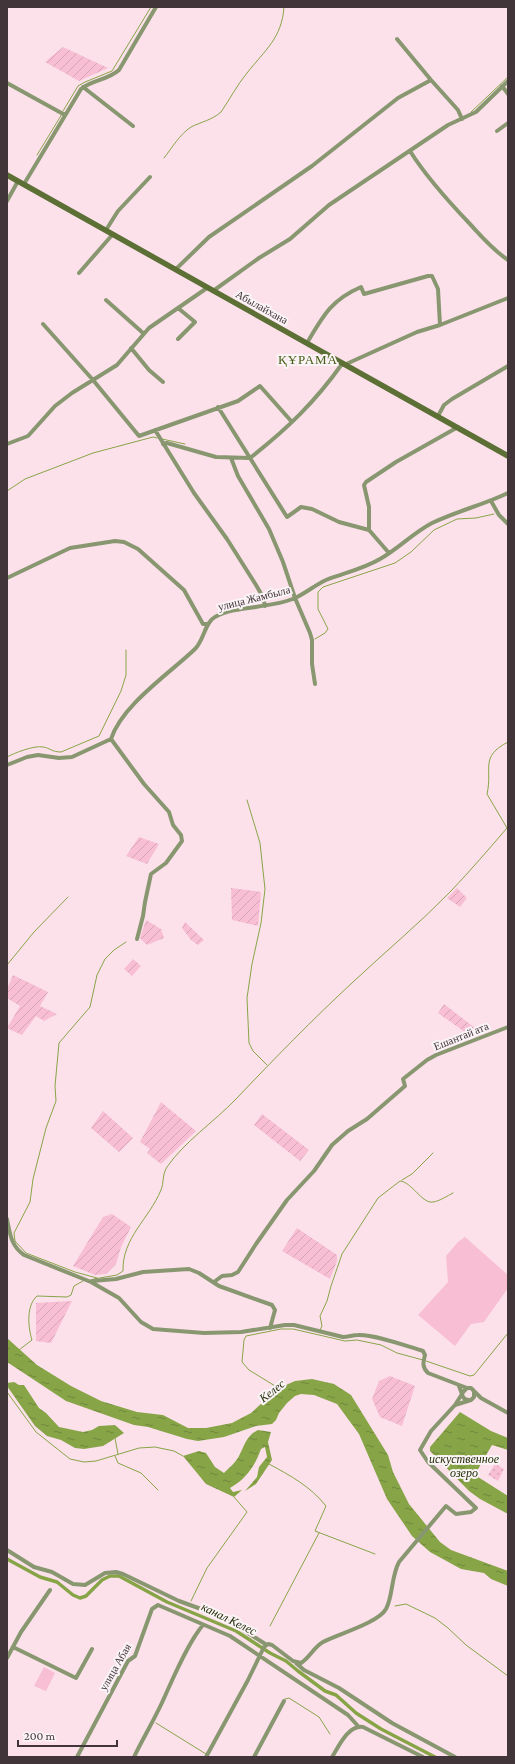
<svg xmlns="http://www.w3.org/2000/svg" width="515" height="1764" font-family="'Crimson Pro',serif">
  <defs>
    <pattern id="grass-dots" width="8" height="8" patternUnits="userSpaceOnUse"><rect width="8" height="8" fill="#f7bed4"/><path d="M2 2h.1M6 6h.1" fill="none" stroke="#d5a4b7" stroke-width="1.8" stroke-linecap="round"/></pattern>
    <pattern id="garden-furrows" width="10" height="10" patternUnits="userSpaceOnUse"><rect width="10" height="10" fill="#f7bed4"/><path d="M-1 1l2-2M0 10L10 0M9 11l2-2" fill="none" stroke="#d5a4b7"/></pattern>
    <pattern id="water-ripples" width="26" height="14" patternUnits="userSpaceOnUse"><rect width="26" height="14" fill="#87a547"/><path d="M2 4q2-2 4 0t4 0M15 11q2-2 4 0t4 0" fill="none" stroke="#70873c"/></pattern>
  </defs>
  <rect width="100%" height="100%" fill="#fce1eb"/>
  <!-- grass -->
  <path fill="url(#grass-dots)" d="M495,1464L504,1469L498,1481L488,1475Z"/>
  <!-- park -->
  <path fill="#f7bed4" d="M465,1237L508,1275V1288L484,1322L471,1324L455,1346L418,1315L448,1282L446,1256L458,1242Z
    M44,1667L55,1673L46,1691L34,1686Z"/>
  <!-- garden -->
  <path fill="url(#garden-furrows)" d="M63,47L108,68L79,81L45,62Z
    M139,837L159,844L147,864L126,856Z
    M231,888L261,892L258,926L232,920Z
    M457,888L467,898L460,907L447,898Z
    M146,920L161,929L164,938L147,945L140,938Z
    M185,922L204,940L198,945L191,940L182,928Z
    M133,959L141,966L132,976L124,969Z
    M13,975L48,992L40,1006L57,1014L44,1021L36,1016L22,1035L7,1028L20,1006L7,998V989Z
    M444,1004L475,1028L469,1035L438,1013Z
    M161,1102L196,1131L161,1164L147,1153L150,1149L140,1142Z
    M103,1111L133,1138L119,1152L91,1128Z
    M262,1114L309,1150L300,1161L254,1125Z
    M112,1214L131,1227L121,1247L116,1264L106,1274L95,1275L73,1266L103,1217Z
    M297,1228L337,1255V1261L330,1279L282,1251Z
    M72,1301L51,1343L36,1341V1303Z
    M390,1376L415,1386L402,1426L380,1417L372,1399L379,1381Z"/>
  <!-- water -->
  <path fill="url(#water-ripples)" d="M7,1338L37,1365L71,1386L101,1401L137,1412L163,1415L188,1428H206L232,1423L251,1413L277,1389L295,1381L312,1379L334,1384L351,1395L388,1455L393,1472L409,1504L440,1542L451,1550L508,1571V1586L491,1579L484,1573L461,1569L430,1552L412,1536L387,1499L359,1434L337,1404L314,1395L301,1394L295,1396L287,1403L279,1413L276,1420L272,1424L256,1426L224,1437L198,1441L187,1439L148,1427L134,1425L66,1401L7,1362Z
    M14,1382L19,1385H24L39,1408L46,1413L59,1427L83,1432L92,1430L99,1426L115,1425L124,1433L103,1446L84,1449L75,1448L61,1440L47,1436L35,1426L7,1386V1383Z
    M460,1412L491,1431L508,1438V1450L492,1445L477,1471L478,1477L508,1496V1514L480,1499L469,1491L430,1451V1447Z
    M258,1430L271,1432L268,1442L272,1460L256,1484L245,1491L257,1477L259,1467L267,1457L265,1447L261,1449C255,1466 246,1479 230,1488L233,1492L242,1490L234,1497L206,1484L183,1456L199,1451L206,1453L215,1467L224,1473C229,1468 236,1462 239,1456C245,1445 246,1436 258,1430Z"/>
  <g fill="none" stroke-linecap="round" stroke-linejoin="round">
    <!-- stream -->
    <path stroke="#87a547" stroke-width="1" d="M63,111L78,86L85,82L112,71L151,7
      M471,112L508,77
      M37,155L62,114
      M164,158C172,148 180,134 191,127C201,122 212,120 221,112C230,99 237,85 247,73C265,50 282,38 284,7
      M162,439L185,444
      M7,491L25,479L93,453L153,437L157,438
      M315,639L325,633L328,629L318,609V592L323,587L395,563L411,552L434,530L457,519L476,518L494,514
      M7,757C14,753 35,745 43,747C50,748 52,752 61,752L99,736L121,691L126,675V650
      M247,800L260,843L265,889L261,923L252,964L247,998L249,1043L253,1051L267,1065
      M7,965L34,932L68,897
      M402,1180L412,1174L433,1153
      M97,1278L75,1272L26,1253L15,1241L14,1233L30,1202L33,1179L46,1128L56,1101L55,1086L59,1043L90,1007L97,975L105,959L114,950L126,942
      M94,1279L117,1275L123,1271C122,1238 149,1219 161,1190C164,1183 162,1175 167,1167C184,1142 214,1122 236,1099C274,1059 313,1019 353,982C386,951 420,923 451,891C470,871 489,849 507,828L487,794C493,768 479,757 508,742
      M320,1330L322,1326L320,1316L327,1301L331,1286L342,1254L378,1198L400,1181C412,1182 422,1204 433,1202C440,1201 447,1196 453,1193
      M19,1350L32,1340C28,1327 26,1306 37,1296L67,1297L71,1295L74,1286L83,1281
      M426,1361L470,1376L474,1375L508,1333
      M280,1389L249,1370L242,1362L244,1340L246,1336L281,1329H293L345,1341L357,1340L381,1345L397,1353L423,1360
      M7,1392L36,1432L70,1459L84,1462L96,1461L139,1448L155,1447L174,1451L183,1456
      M115,1438L118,1454
      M115,1456L118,1463L141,1473L158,1490
      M269,1464C291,1476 310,1486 326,1506L315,1531L375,1554
      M191,1601L207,1568L247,1512L234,1497
      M395,1606L406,1604L435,1618L448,1628L466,1645L508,1676
      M270,1626L319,1533
      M285,1699L289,1698L319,1717L330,1734
      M156,1723L206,1754"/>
    <!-- canal -->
    <path stroke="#87a547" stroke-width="3.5" d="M7,1559L40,1577L57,1582L73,1595L80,1598L86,1596L102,1580L110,1576H119L167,1602L236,1631L270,1653L286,1661L298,1671L325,1691L336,1695L356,1713L381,1729L435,1757"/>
    <!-- minor -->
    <path stroke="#899771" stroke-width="4" d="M397,39L431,80L458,110L462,119
      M7,83L65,115
      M502,86L508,94
      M83,87L133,126
      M497,131L508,123
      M410,151C427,178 448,201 470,224C482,237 493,250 508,260
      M24,184L81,89C92,80 108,80 119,70L156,7
      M7,201L18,181
      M106,230L118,211L150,177
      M176,269L209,237L312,166L398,98L431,80
      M79,273L113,234
      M213,291L259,258L290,239L329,205L448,125L476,112L508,81
      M106,300L143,333
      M178,308L195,322L178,339
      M43,324L93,380L139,436L238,401L260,386L292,422
      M307,343C323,316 331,300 361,287L364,294L428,276H432L438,289L440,325
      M131,348L149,370L163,382
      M344,365L417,332L440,325L508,298
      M218,407L287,517L301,507L312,509L339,522L369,530L389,553
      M438,416L444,405L452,399L508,366
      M155,430L194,493L227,539L256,585L263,597L265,606
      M7,444L28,436L55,406L72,393L117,365L149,328L207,288
      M163,444L167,443L216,457L250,458C287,429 315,402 342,364
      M231,458L238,476L269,529L283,562L295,598L310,633L312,640V664L315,684
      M491,501L499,515L508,524
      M369,530V507L364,485L366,482L396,462L458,427
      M7,578L70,548L115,541L124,542L138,549L184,590L203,624H208
      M111,739C122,705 170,673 195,649C204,640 205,622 215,617C236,605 271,609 295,598C306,593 315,585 326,580C344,573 363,569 380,559C398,549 413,533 432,523C457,511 483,505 508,493
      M111,739L144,784L169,812L173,825L181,835L182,841L166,863L151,874L145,902L143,916L137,939
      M7,765L27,757L38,755L59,758L72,757L111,739
      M7,1219C10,1234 11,1246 24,1255L91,1282L119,1298L141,1322L153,1329L204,1333L241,1332L285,1325H294L343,1337C348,1337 353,1335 358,1335C374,1334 406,1346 423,1351L425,1355C423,1363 422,1367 428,1373L467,1388
      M92,1281L116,1279L143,1272L189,1269L199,1273L219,1286L272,1305L275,1310L270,1328
      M214,1282L222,1276L232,1275L238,1272L256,1244L287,1200L314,1171L332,1145L348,1131L367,1119L405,1086L403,1079L427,1060L436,1055L508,1027
      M475,1392L481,1398L508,1413
      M455,1405L471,1400L474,1397V1391L471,1388H467L463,1392C461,1396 464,1400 469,1400
      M7,1550L34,1567L52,1572L73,1584L85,1585L105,1573L116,1572L123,1574L179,1601L212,1613L232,1623L267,1645
      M13,1647L76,1678L92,1649
      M7,1658L21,1632L50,1590
      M296,1663L304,1670L339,1688L392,1723L455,1757
      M77,1757L128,1661L135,1656L152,1609L158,1605L230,1636L348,1715L358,1726
      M134,1757C144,1736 156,1717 165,1696C174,1676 189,1641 203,1625
      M206,1757L248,1680L264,1647L268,1644L272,1645L293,1661L301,1663C310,1657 314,1647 323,1642C338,1634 378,1623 386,1609C393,1596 391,1577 399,1562L446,1506L456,1514L471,1512L476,1508L428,1462L420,1450L431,1431L455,1405L462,1394L459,1386
      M254,1757L284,1701
      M332,1757C339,1746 348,1725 363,1727L423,1757"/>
    <!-- secondary -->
    <path stroke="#5c6f35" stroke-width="5.5" d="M7,175L508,456"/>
  </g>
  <g text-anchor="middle" stroke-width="4" stroke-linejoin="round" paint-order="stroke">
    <!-- street labels -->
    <g font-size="11" fill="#42353a" stroke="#fbf4f7">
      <text transform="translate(262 307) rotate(29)" y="4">Абылайхана</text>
      <text transform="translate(254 598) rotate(-14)" y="4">улица Жамбыла</text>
      <text transform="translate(461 1036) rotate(-22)" y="4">Ешантай ата</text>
      <text transform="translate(115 1667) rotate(-60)" y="4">улица Абая</text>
    </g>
    <!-- water labels -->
    <g font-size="12" font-style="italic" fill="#222e06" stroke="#fbf4f7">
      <text transform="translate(272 1391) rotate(-38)" y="4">Келес</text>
      <text x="464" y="1463">искуственное<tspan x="464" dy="14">озеро</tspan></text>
      <text transform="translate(229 1619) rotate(26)" y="4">канал Келес</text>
    </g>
    <!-- quarter labels -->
    <g font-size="13" letter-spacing="1" fill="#465c12" stroke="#fbf4f7">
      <text x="308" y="364">ҚҰРАМА</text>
    </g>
  </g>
  <!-- border -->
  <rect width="515" height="1764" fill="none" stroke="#42353a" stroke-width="16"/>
  <!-- scale -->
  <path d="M18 1740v6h99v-6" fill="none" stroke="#42353a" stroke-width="2"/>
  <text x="24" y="1740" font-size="12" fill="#42353a" stroke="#fbf4f7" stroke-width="3" paint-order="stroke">200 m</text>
</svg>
